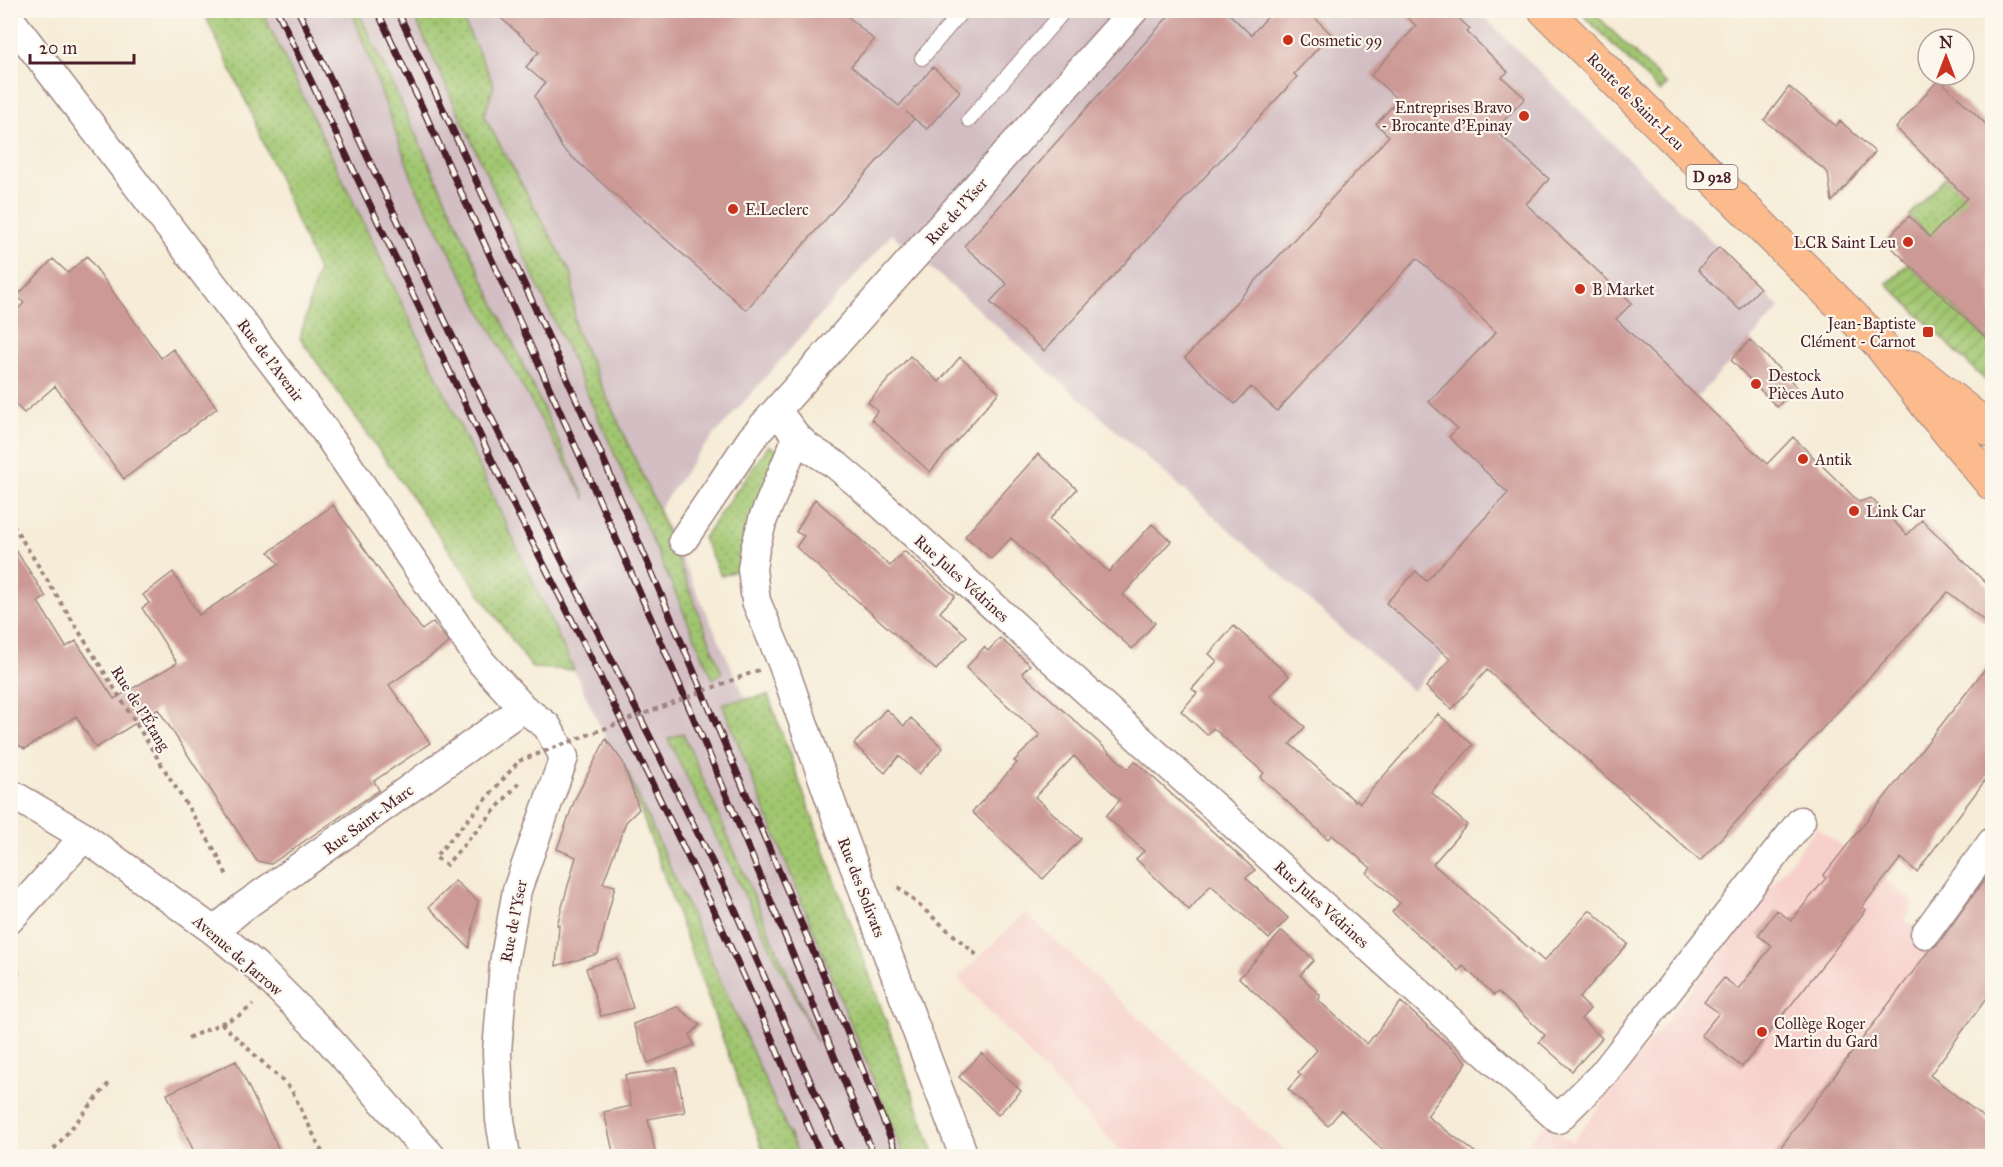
<svg xmlns="http://www.w3.org/2000/svg" width="2003" height="1167" font-family="'IM FELL Great Primer',serif">
  <defs>
    <pattern id="grass-dots" width="8" height="8" patternUnits="userSpaceOnUse" patternTransform="scale(1.5)"><rect width="8" height="8" fill="#a0c670"/><path d="M2 2h.1M6 6h.1" fill="none" stroke="#84a05c" stroke-width="1.8" stroke-linecap="round"/></pattern>
    <pattern id="garden-furrows" width="10" height="10" patternUnits="userSpaceOnUse" patternTransform="scale(1.5)"><rect width="10" height="10" fill="#a0c670"/><path d="M-1 1l2-2M0 10L10 0M9 11l2-2" fill="none" stroke="#84a05c"/></pattern>
  </defs>
  <rect width="100%" height="100%" fill="#fbf7ec"/>
  <filter id="ink" filterUnits="userSpaceOnUse"><feTurbulence type="fractalNoise" baseFrequency=".0167" numOctaves="2"/><feDisplacementMap in="SourceGraphic" scale="12" xChannelSelector="R" yChannelSelector="G"/><feConvolveMatrix kernelMatrix="1 2 1 2 8 2 1 2 1" color-interpolation-filters="sRGB"/></filter>
  <filter id="wash" filterUnits="userSpaceOnUse"><feTurbulence type="fractalNoise" baseFrequency=".008" numOctaves="4" result="noise"/><feDisplacementMap in="SourceGraphic" scale="24" xChannelSelector="R" yChannelSelector="G"/><feGaussianBlur stdDeviation="1.35" result="paint"/><feColorMatrix in="noise" values="0 0 0 0 0 0 0 0 0 0 0 0 0 0 0 0 0 1.4 0 .05"/><feComposite in="paint" operator="in"/></filter>
  <g filter="url(#wash)">
    <rect width="100%" height="100%" fill="#f6ecd7"/>
    <!-- built -->
    <path fill="#f7d0cc" d="M1817,827L1870,869L1867,874L1880,885L1884,879L1915,903L1904,920L1936,940L1774,1156H1518L1544,1124L1572,1142Z
      M1025,913L1290,1156H1126L1072,1101L958,978Z"/>
    <!-- industrial -->
    <path fill="#d2bec3" d="M203,11H1478L1780,308L1656,442L1444,654L1413,691L892,234L696,456L659,509L820,861L928,1156H765L623,762L606,739L443,390L382,423L248,106Z"/>
    <!-- grass -->
    <path fill="url(#grass-dots)" stroke="#75724e" stroke-width="1.5" d="M203,11H262L443,389L574,670L532,668L300,338L318,271L248,106Z
      M352,11H358L586,500L497,341L415,186Z
      M412,11H459L494,85L484,116L572,275L575,328L658,509L722,673L713,679L608,439Z
      M1579,11H1592L1667,85L1660,92Z
      M1960,162L1992,192V231L1978,217L1930,237L1909,216Z
      M769,445L788,458L739,570L721,576L703,538Z
      M768,695L935,1156H904L722,703Z
      M683,733L817,1042L668,739Z
      M623,762L799,1156H765Z"/>
    <!-- garden -->
    <path fill="url(#garden-furrows)" stroke="#75724e" stroke-width="1.5" d="M1908,263L1992,344V387L1887,284Z"/>
    <g id="blocks">
      <!-- building -->
      <path fill="#cc9995" d="M492,10H841L874,40L851,66L899,106L933,67L960,91L927,129L906,112L914,119L746,310L562,148L535,96L545,83L526,67L539,52Z
        M1174,10H1225L1251,35L1274,10H1307L1331,34L1294,74L1297,77L1044,351L990,302L1007,284L964,246Z
        M1400,10H1450L1470,29L1467,32L1508,72L1502,77L1525,98L1495,130L1549,179L1526,204L1632,303L1616,319L1767,464L1793,437L1859,502L1871,498L1907,535L1922,520L1992,589V627L1948,592L1700,861L1487,670L1452,709L1426,687L1450,659L1386,603L1416,571L1426,581L1508,493L1449,437L1457,428L1429,402L1496,332L1417,258L1277,411L1251,387L1235,404L1185,358L1389,136L1376,124L1398,100L1371,75L1416,26Z
        M1939,79L1992,130V344L1885,241L1909,216L1930,237L1967,198L1896,128Z
        M1789,87L1836,126L1840,121L1875,152L1832,202L1828,173L1764,120Z
        M1719,247L1760,288L1740,310L1698,270Z
        M87,256L161,358L173,349L217,408L124,479L55,386L24,413L10,399V317L24,303L17,296L53,259L68,273Z
        M1750,340L1797,387L1777,407L1731,360Z
        M910,356L939,382L960,357L999,392L930,472L871,419L878,411L868,402Z
        M1038,454L1077,489L1050,519L1109,572L1152,524L1171,541L1123,595L1155,623L1132,649L1011,538L991,559L965,536Z
        M815,499L890,566L904,551L955,596L940,612L967,636L936,670L796,547L804,536L796,532Z
        M333,505L422,630L433,622L449,643L389,685L430,743L374,781L379,790L271,864L257,861L158,709L96,748L76,716L25,749L10,740V541L46,597L38,602L66,647L76,641L114,699L177,663L142,608L149,603L143,595L173,572L199,615L279,564L269,552Z
        M1234,626L1289,676L1270,696L1305,727L1290,744L1355,801L1357,800L1360,803L1438,714L1473,745L1431,792L1467,825L1433,864L1544,961L1590,910L1628,944L1579,998L1590,1009L1581,1019L1602,1038L1572,1071L1539,1042L1545,1035L1498,992L1494,995L1463,966L1459,971L1392,912L1400,903L1367,873L1371,868L1332,835L1328,839L1260,777L1264,773L1213,728L1207,735L1181,711L1197,693L1192,689L1217,661L1209,654Z
        M1000,638L1030,665L1022,673L1128,769L1135,761L1255,870L1246,878L1288,918L1269,939L1211,885L1189,910L1136,859L1144,851L1106,816L1120,800L1074,756L1035,797L1081,839L1043,879L972,812L1017,763L1014,761L1040,735L966,668L984,647L988,651Z
        M1992,660V771L1917,872L1901,858L1862,907L1866,910L1742,1067L1701,1035L1719,1013L1704,1002L1724,978L1738,989L1772,946L1758,935L1777,910L1791,921L1826,878L1823,876Z
        M886,709L904,726L911,718L943,748L919,774L899,756L885,773L854,744Z
        M606,739L623,762L639,809L626,822L603,883L615,886L598,954L556,966L559,925H557L576,857L557,849L575,799Z
        M1992,869V991L1930,1075L1992,1124V1156H1774L1930,949L1938,944Z
        M455,881L478,901L469,948L429,907Z
        M1282,931L1314,960L1300,975L1320,995L1319,1001L1367,1044L1401,1002L1467,1062L1427,1116L1480,1156H1389L1341,1110L1328,1126L1288,1089L1301,1075L1298,1072L1317,1050L1239,978Z
        M617,958L633,1008L601,1016L586,968Z
        M677,1007L700,1025L690,1035L694,1045L648,1063L633,1024Z
        M982,1053L1021,1091L998,1115L959,1077Z
        M236,1061L282,1156H196L167,1094Z
        M676,1068L685,1112L648,1119L656,1156H614L604,1112L631,1106L625,1075Z"/>
    </g>
  </g>
  <g filter="url(#ink)">
    <use href="#blocks" fill-opacity="0" stroke="#a08681" stroke-width="1.5"/>
    <g fill="none" stroke-linecap="round" stroke-linejoin="round">
      <!-- lane casing -->
      <g stroke="#a08681" stroke-width="16">
        <path id="lane" d="M922,58L963,10
          M969,120L1065,10
          M10,975L12,973"/>
      </g>
      <!-- street casing -->
      <g stroke="#a08681" stroke-width="31">
        <path id="street" d="M10,19L325,431L482,663L523,708L547,726L564,757L517,890L504,963L497,1052L500,1120L506,1156
          M777,411L797,437L763,519L755,549L752,569L756,601L783,665L844,839L964,1156
          M797,437L809,448L836,465L861,486L1558,1119L1603,1074L1801,821
          M683,540L752,438L1134,10
          M10,793L84,837L214,931L255,965L323,1033L431,1156
          M10,919L84,837
          M214,931L243,907L523,708
          M1925,934L1992,842"/>
      </g>
      <!-- primary casing -->
      <g stroke="#a08681" stroke-width="35">
        <path id="primary" d="M1545,10L1879,343L1933,413L1992,484
          M1912,367L1992,431"/>
      </g>
      <!-- path -->
      <path stroke="#a08681" stroke-width="4" stroke-dasharray="4.5 4.5" stroke-linecap="butt" d="M13,525L217,854L228,878
        M519,783L446,865L435,857L519,761
        M898,887L979,957
        M221,1023L291,1089L324,1156
        M188,1038L240,1015L253,1005
        M48,1156L110,1082"/>
      <!-- lane -->
      <use href="#lane" stroke="#fff" stroke-width="14"/>
      <!-- street -->
      <use href="#street" stroke="#fff" stroke-width="28"/>
      <!-- primary -->
      <use href="#primary" stroke="#fbbb8c" stroke-width="33"/>
      <!-- rail casing -->
      <g stroke="#4a1f2b" stroke-width="7">
        <path id="rail" d="M277,10L510,498L584,644L709,900L772,1039L821,1156
          M298,10L484,403L727,892L843,1156
          M377,10C553,388 721,769 874,1156
          M397,10L532,301L602,456L839,1012L898,1156"/>
      </g>
      <!-- rail -->
      <use href="#rail" stroke="#fbf7ec" stroke-width="4.5" stroke-dasharray="14" stroke-linecap="butt"/>
      <!-- path-bridge -->
      <path stroke="#a08681" stroke-width="4" stroke-dasharray="4.5 4.5" stroke-linecap="butt" d="M519,761L759,670"/>
    </g>
  </g>
  <!-- markers -->
  <g fill="#c8321e" stroke="#fbf7ec" stroke-width="2">
    <circle cx="1288" cy="40" r="6"/>
    <circle cx="1524" cy="116" r="6"/>
    <circle cx="733" cy="209" r="6"/>
    <circle cx="1908" cy="242" r="6"/>
    <circle cx="1580" cy="289" r="6"/>
    <rect x="1922" y="326" width="12" height="12" rx="3"/>
    <circle cx="1756" cy="384" r="6"/>
    <circle cx="1803" cy="459" r="6"/>
    <circle cx="1854" cy="511" r="6"/>
    <circle cx="1762" cy="1032" r="6"/>
  </g>
  <g text-anchor="middle" stroke-width="4.5" stroke-linejoin="round" paint-order="stroke">
    <!-- shield labels -->
    <rect fill="#fbf7ec" stroke="#7f6065" stroke-width="1.5" x="1686.5" y="165" width="51" height="24" rx="4.5"/>
    <g font-size="15" font-weight="bold" fill="#4a1f2b">
      <text x="1712" y="182">D 928</text>
    </g>
    <!-- poi labels -->
    <g font-size="16" fill="#4a1f2b" stroke="#fbf7ec" text-anchor="start">
      <text x="1300" y="46">Cosmetic 99</text>
      <text x="1512" y="113" text-anchor="end">Entreprises Bravo<tspan x="1512" dy="18">- Brocante d'Epinay</tspan></text>
      <text x="745" y="215">E.Leclerc</text>
      <text x="1896" y="248" text-anchor="end">LCR Saint Leu</text>
      <text x="1592" y="295">B Market</text>
      <text x="1916" y="329" text-anchor="end">Jean-Baptiste<tspan x="1916" dy="18">Clément - Carnot</tspan></text>
      <text x="1768" y="381">Destock<tspan x="1768" dy="18">Pièces Auto</tspan></text>
      <text x="1815" y="465">Antik</text>
      <text x="1866" y="517">Link Car</text>
      <text x="1774" y="1029">Collège Roger<tspan x="1774" dy="18">Martin du Gard</tspan></text>
    </g>
    <!-- street labels -->
    <g font-size="16" fill="#4a1f2b" stroke="#fbf7ec">
      <text transform="translate(1636 101) rotate(45)" y="6">Route de Saint-Leu</text>
      <text transform="translate(956 211) rotate(-48)" y="6">Rue de l'Yser</text>
      <text transform="translate(271 360) rotate(53)" y="6">Rue de l'Avenir</text>
      <text transform="translate(962 578) rotate(42)" y="6">Rue Jules Védrines</text>
      <text transform="translate(141 708) rotate(58)" y="6">Rue de l'Étang</text>
      <text transform="translate(368 819) rotate(-36)" y="6">Rue Saint-Marc</text>
      <text transform="translate(862 887) rotate(69)" y="6">Rue des Solivats</text>
      <text transform="translate(1322 904) rotate(42)" y="6">Rue Jules Védrines</text>
      <text transform="translate(513 921) rotate(-79)" y="6">Rue de l'Yser</text>
      <text transform="translate(238 955) rotate(41)" y="6">Avenue de Jarrow</text>
    </g>
  </g>
  <!-- margin -->
  <rect width="2003" height="1167" fill="none" stroke="#fbf7ec" stroke-width="36"/>
  <!-- north arrow -->
  <g transform="translate(1946 57)"><circle r="28" fill="#fbf7ec" stroke="#b4a19f" stroke-width="1.5"/>
  <path d="M0-4.5L10 22L0 15L-10 22Z" fill="#c8321e"/>
  <text y="-9" font-size="16" font-weight="bold" text-anchor="middle" fill="#4a1f2b">N</text>
  </g>
  <!-- scale -->
  <path d="M30 54v9h104v-9" fill="none" stroke="#4a1f2b" stroke-width="3"/>
  <text x="39" y="54" font-size="18" fill="#4a1f2b" stroke="#fbf7ec" stroke-width="4.5" paint-order="stroke">20 m</text>
</svg>
